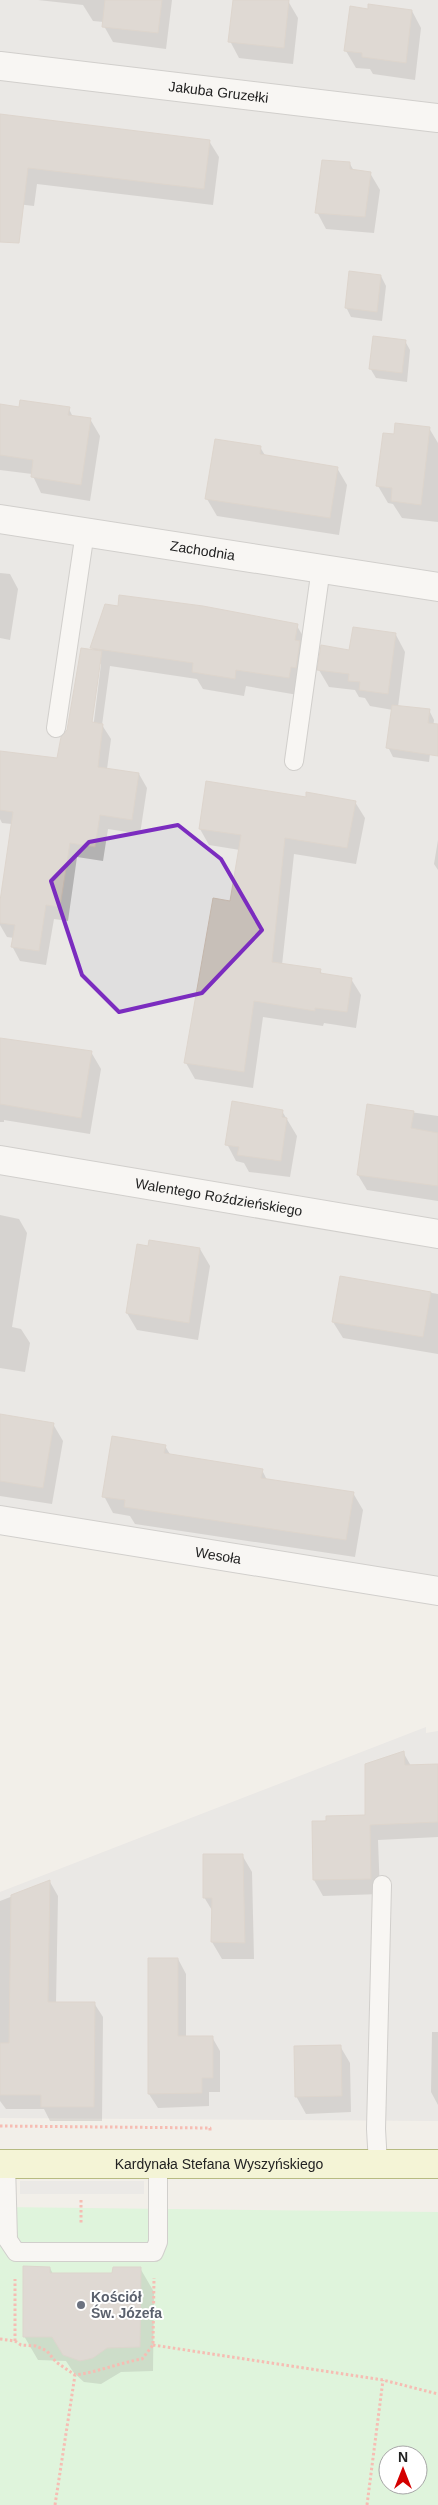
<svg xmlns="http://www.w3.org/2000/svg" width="438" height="2505" font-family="Helvetica,sans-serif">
  <rect width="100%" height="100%" fill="#f2efe9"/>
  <!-- residential -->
  <path fill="#e0dfdf" d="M0,0H438V1603L0,1526Z
    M426,1727V1733L438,1731V2121L0,2118V1892Z"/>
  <!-- park -->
  <path fill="#c8facc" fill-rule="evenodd" d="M0,2207L438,2212V2505H0ZM388,2455H418V2485H388Z"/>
  <!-- parking -->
  <path fill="#e2e2e2" d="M20,2181H144V2194H20Z"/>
  <!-- shadow -->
  <path fill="#0003" fill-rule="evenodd" d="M38,0H172L166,49L113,42L104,26V22L93,21L83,5Z
    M234,0L288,1L298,18L293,64L239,58L230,41Z
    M369,10L412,11L421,28L415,80L373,74L370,69L356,68L346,51Z
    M0,115L209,141L219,157L213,205L37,184L34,206L0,202Z
    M350,164L354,171L370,173L380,190L374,233L326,229L317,212Z
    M381,276L386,286L382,321L351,317L346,307Z
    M405,341L410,350L407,382L376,378L370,368Z
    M0,405L20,408L69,409L73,417L90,419L100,436L90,501L41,493L32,474L0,470Z
    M429,428L438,443V522L402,518L393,504L388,503L378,486L395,435Z
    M260,447L266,457L337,468L347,485L339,535L217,516L207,499Z
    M0,573L10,574L18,589L10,640L0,638Z
    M297,626L307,643L298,695L246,686L244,696L203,689L197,679L110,666L102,725L111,739L107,769L139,774L147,788L140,834L108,829L103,861L77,857L68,921L54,919L46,965L20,961L12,946L14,938L7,937L0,925V910L12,824L2,823L0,819V752L58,760L94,651L92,647ZM99,664H101L93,729L90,728Z
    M396,635L405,652L398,707L429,710L434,720L429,762L393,757L388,747L393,710L370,706L365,698L359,697L355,690L329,687L319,670Z
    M307,798L355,802L365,818L356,864L294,854L282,965L320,970L322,974L351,979L361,995L356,1028L324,1023L323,1026L263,1017L253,1088L195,1079L186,1063L231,902L240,850L209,845L200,829Z
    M438,840V870L434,864Z
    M0,1040L91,1052L101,1069L90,1134L4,1120V1122H0Z
    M368,1106L438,1116V1201L367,1190L358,1175Z
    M282,1111L297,1136L290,1177L249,1172L244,1163L236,1161L227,1144Z
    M0,1215L19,1219L27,1233L12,1327L21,1329L30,1343L25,1372L0,1368Z
    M149,1247L200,1249L210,1266L198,1340L137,1330L127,1313Z
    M341,1277L438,1294V1354L343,1338L333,1322Z
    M53,1424L63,1441L52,1504L0,1496V1446Z
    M165,1446L171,1456L262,1470L267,1480L353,1493L363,1510L355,1557L135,1524L130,1516L113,1513L104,1496Z
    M403,1752L411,1766L438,1765V1837L378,1840L380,1894L323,1896L314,1880L313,1822L366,1816Z
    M242,1855L252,1872L254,1959H222L212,1942L213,1912L204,1897Z
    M50,1882L58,1896L56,2003H94L103,2017L102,2121H50L44,2109H6L0,2101V1901Z
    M149,1959H178L186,1974V2037H212L220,2051V2092H209V2106L158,2108L149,2094Z
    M432,2032H438V2105L431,2092Z
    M340,2046L350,2063L351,2112L306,2114L296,2096Z
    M50,2268L53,2274H113L140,2268L154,2292L153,2371L121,2372L101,2384L84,2382L74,2373L66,2361L38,2360L24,2336Z"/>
  <!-- building -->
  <path fill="#c7bfb8" stroke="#c4b6ab" d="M105,0H162L158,33L102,27Z
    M233,0H289L284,48L228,42Z
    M368,4L412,10L406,63L362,57V53L344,51L350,6L368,9Z
    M0,114L210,140L204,189L28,168L19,243L0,242Z
    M322,160L350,162V169L371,172L365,217L315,213Z
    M349,271L381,275L377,312L345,308Z
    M373,336L406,340L402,373L369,369Z
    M20,400L70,407L68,415L91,418L81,485L31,477L33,460L0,455V404L19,407Z
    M395,423L430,427L421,505L391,501L392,488L376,486L383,433L394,434Z
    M215,439L261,446L260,454L338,467L330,518L205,499Z
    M119,595L203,606L298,624L295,640L300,641L296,668L291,667L289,678L236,670L235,679L192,672L193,663L90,648L105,604L118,606Z
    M353,627L396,633L388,694L359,690L360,682L348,681L349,674L317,670L321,645L349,650Z
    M81,648L102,651L92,722L103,724L98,767L139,773L132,820L100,815L95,847L70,843L60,907L46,905L39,951L11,947L15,925L0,923V901L13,812L0,810V751L57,758L61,737L67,730Z
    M392,705L430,709L428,723L438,724V756L386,748Z
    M206,781L306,797V792L356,801L347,848L285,838L272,962L321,969L320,973L352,978L347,1012L315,1008V1011L254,1001L244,1072L184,1063L213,898L230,901L241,835L199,829Z
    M0,1038L92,1051L81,1118L0,1104Z
    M232,1101L283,1110L282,1117L287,1118L281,1161L237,1155L239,1147L225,1145Z
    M367,1104L414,1111L411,1128L438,1133V1186L357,1175Z
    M149,1240L200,1248L189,1323L126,1313L137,1244L148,1246Z
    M340,1276L431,1292L423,1337L332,1322Z
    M0,1414L54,1423L43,1488L0,1481Z
    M112,1436L166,1445L164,1453L263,1469L261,1478L354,1492L346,1540L124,1507L125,1500L102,1497Z
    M404,1751L405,1765L438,1764V1822L370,1825L371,1879L313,1880L312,1821H326V1816L365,1815V1764Z
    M203,1854H243L245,1943L211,1942L212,1898H203Z
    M50,1880L48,2002H95L94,2107H41V2095H0V2043H9L11,1895Z
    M148,1958H178V2036H213V2078H202V2093L148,2094Z
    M341,2045L342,2096L295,2097L294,2046Z
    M23,2266L50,2267V2273H112L113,2267H141L140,2347L107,2348L93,2358L80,2361L63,2355L52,2337H23Z"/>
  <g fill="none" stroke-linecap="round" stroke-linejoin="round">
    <!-- lane casing -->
    <g stroke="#a9a9a9" stroke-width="20">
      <path id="lane" d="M56,728L85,532
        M294,761L321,568
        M6,2164L8,2240L16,2252H154L158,2242V2164
        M378,2164L376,2129L382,1885"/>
    </g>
    <!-- street casing -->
    <g stroke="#a9a9a9" stroke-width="30">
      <g id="street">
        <path id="s1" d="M0,66L438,118"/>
        <path id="s2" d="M0,519L438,587"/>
        <path id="s3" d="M0,1160L438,1234"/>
        <path id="s4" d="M0,1520L438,1591"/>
      </g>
    </g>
    <!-- secondary casing -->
    <g stroke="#707d05" stroke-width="30">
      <g id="secondary">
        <path id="s5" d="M0,2164H438"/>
      </g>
    </g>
    <!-- path -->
    <path stroke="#fa8072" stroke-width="3" stroke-dasharray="2.5 2.5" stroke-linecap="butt" d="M0,2126L210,2128V2133
      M81,2200V2224
      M0,2339L15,2341L21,2345L36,2346L47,2351L56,2362L75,2375C98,2372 119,2363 142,2359L153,2345L154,2278
      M15,2341V2279
      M153,2345L383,2380L438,2394
      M55,2505L75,2375
      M367,2505L383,2380"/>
    <!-- lane -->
    <use href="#lane" stroke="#fff" stroke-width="18"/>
    <!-- street -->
    <use href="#street" stroke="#fff" stroke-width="28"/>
    <!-- secondary -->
    <use href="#secondary" stroke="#f7fabf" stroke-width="28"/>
  </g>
  <!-- marked area -->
  <path d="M0 0H438V2505H0ZM178,825L221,859L262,930L202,993L119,1012L82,975L51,881L89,842Z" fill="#f2efe9" fill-opacity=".55" fill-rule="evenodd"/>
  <path fill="none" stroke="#7b2cbf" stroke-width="4" stroke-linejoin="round" d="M178,825L221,859L262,930L202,993L119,1012L82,975L51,881L89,842Z"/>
  <!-- markers -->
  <circle fill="#6b7280" stroke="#fff" stroke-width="2" cx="81" cy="2305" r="5"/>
  <g text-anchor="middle" stroke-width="4" stroke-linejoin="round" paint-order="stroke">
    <!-- street labels -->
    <g font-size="14" fill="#222" stroke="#fff">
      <text dy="5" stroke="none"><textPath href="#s1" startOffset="220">Jakuba Gruzełki</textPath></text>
      <text dy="5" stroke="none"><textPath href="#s2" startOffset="205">Zachodnia</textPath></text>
      <text dy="5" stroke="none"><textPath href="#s3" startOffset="222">Walentego Roździeńskiego</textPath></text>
      <text dy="5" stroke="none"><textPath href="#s4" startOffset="221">Wesoła</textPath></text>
      <text dy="5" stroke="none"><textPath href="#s5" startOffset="219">Kardynała Stefana Wyszyńskiego</textPath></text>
    </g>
    <!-- worship labels -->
    <g font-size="14" font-weight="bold" fill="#5b616d" stroke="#fff" text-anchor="start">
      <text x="91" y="2302">Kościół<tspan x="91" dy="16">Św. Józefa</tspan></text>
    </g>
  </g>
  <!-- north arrow -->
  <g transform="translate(403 2470)"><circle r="24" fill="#ffffff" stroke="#a7a7a7"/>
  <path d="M0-4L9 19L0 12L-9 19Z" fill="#d40000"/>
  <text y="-8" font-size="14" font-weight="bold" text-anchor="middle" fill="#222222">N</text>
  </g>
</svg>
